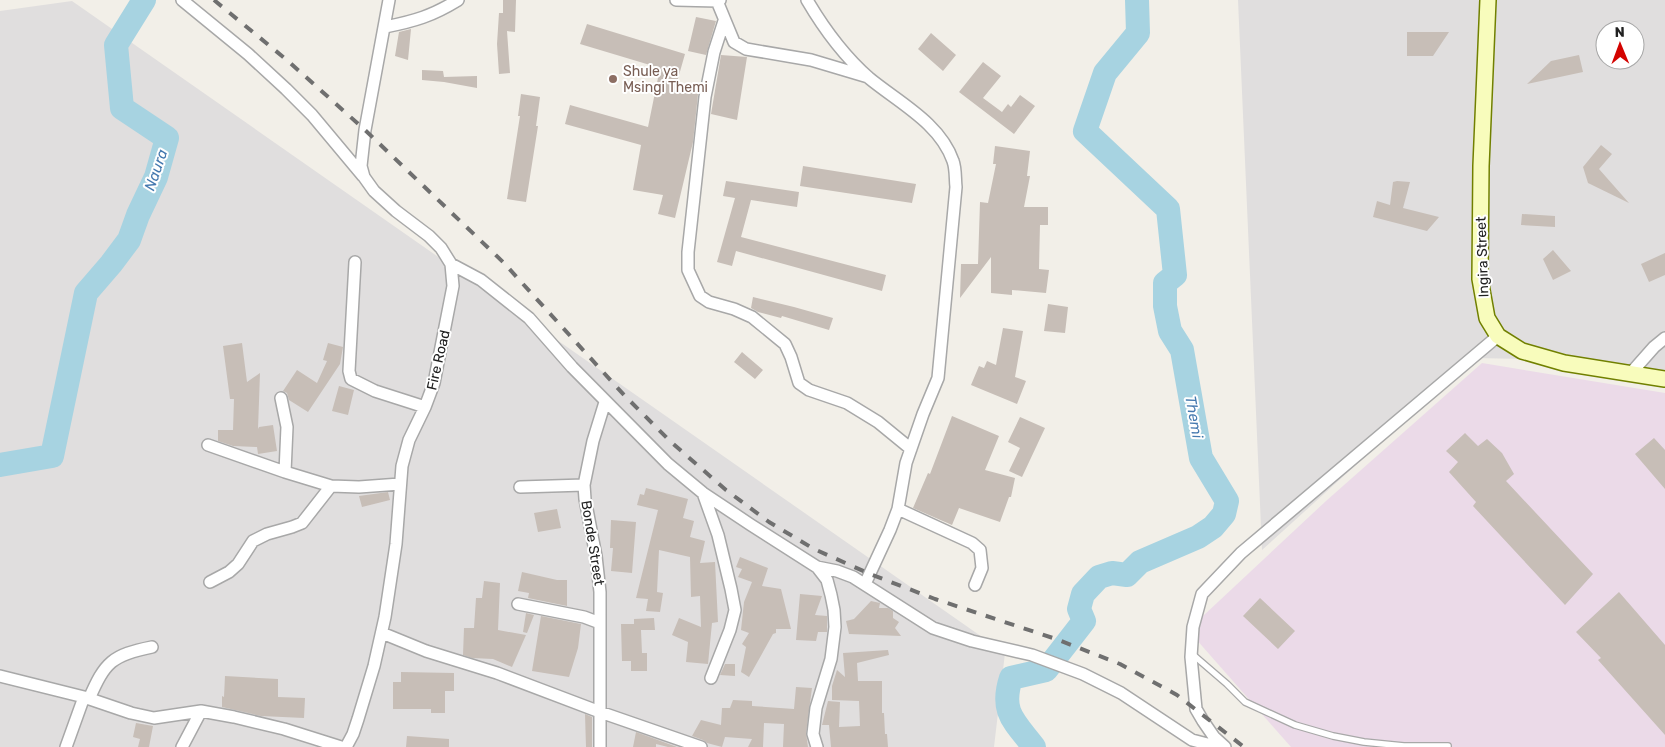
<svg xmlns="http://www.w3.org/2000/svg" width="1665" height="747" font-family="Rubik,sans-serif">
  <rect width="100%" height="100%" fill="#f2efe8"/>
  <!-- residential -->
  <path fill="#e0dede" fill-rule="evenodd" d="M1238,0H1665V376L1529,359L1474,358L1262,550ZM1605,30H1635V60H1605Z
    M72,1L1005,653L994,747H0V11Z"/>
  <!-- industrial -->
  <path fill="#ebdae8" d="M1482,363L1665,393V747H1291L1188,630L1326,501Z"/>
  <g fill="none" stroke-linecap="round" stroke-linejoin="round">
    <!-- river -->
    <path stroke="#a7d3e1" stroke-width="24" d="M0,465L52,456L86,293L111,264L129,240L138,215L156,177L167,138L122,108L116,45L144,0
      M1034,747C1014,721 1000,712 1011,678L1046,670L1084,621L1079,609L1083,594L1099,577L1112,573L1127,575L1140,562L1198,537L1213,527L1224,514L1227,501L1201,458L1182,350L1170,331L1165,306V283L1175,275L1168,209L1085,131L1105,73L1138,33L1137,0"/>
  </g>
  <!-- building -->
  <path fill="#c7beb7" d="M503,0H516L515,32L507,31L510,73L499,74L497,44L499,13H503Z
    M696,17L716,21L706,55L688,51Z
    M587,24L685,54L675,89L698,94L693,142L675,218L658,214L663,195L633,190L641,145L565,124L570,105L648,127L660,68L580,44Z
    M411,29L408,60L395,56L399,32Z
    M1407,32H1449L1433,56H1407Z
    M931,33L956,55L943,71L918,49Z
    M721,55L747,57L737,120L711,114Z
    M1579,55L1583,72L1527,84L1551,61Z
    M983,62L1001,76L983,98L1002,112L1008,104L1011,107L1020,95L1035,106L1014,134L959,92Z
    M422,70L443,71L444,77L477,76V88L444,82L422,80Z
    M521,94L540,97L536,126H538L526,202L507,199L520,116H518Z
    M1601,145L1612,154L1599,169L1629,203L1588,183L1583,167Z
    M995,146L1030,151L1027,176H1030L1024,207H1048V225H1040L1039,269L1049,270L1046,293L1012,290V295L991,293V257L960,298L961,264H978L980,202L988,203L996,164H993Z
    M803,166L916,184L912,203L800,186Z
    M726,181L799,192L797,207L751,200L741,237L886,275L882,291L736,251L732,266L717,262L735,198L723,196Z
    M1397,181L1410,182L1403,208L1439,217L1427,231L1373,217L1377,201L1390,205L1393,182Z
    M1522,214L1555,216V227L1521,225Z
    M1553,250L1571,271L1553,280L1543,259Z
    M1665,253V275L1649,282L1641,264Z
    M753,297L794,307L833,318L829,330L782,316L781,318L758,312L751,308Z
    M1048,304L1068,307L1065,333L1044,331Z
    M1003,328L1023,331L1015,377L1026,381L1017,404L971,385L979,366L984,368L987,361L996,365Z
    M242,343L247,382L260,373L258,429L259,427L273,425L277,451L258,454L257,447L233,446L218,441V430H233L234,399H230L223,346Z
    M328,343L343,347L340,364L308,412L289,400L287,393L283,391L297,370L317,383L327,361L323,360Z
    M742,352L763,370L755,379L734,362Z
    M339,386L354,390L348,415L332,411Z
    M952,416L999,436L985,470L1015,478L1011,497H1009L1000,522L959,508L952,525L913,508L928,473L930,474Z
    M1020,417L1045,428L1022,477L1009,471L1020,448L1008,442Z
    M1465,433L1478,446L1487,439L1502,453L1514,474L1506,481L1593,574L1565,605L1473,506L1476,502L1449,472L1458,462L1446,451Z
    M1654,438L1665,450V489L1635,454Z
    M646,488L688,499L683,518L694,521L690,537L705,541L700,563L715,562L718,622L712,623L708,664L686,662L688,642L672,635L679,618L701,627L700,596L691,597L690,557L659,550L657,592L663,593L660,612L646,611L648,599L636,598L658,510L637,505L640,494L644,495Z
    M388,492L390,500L362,507L359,496Z
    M557,509L561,528L538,532L534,513Z
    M611,520L636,522L632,573L611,571L613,548H610Z
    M740,557L768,568L762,586L781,589L791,629H776V633L773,634L749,677L741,672L746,647L742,644L749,633L741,630L744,602L752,582L738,577L742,569L736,567Z
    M522,572L557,580H567V606L528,598L529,593L518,591Z
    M484,581L500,583L498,630L526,635L512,667L493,659L472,658L463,655L464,628H474L476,598H482Z
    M1619,592L1665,645V735L1598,660L1601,658L1576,632Z
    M800,594L822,596L815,615L827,616V632H818L816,641L796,640Z
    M1260,598L1295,631L1278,649L1243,616Z
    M871,601L880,603L879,608H888L893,611V618L899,622L895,628L901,636L849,634L846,621L854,619Z
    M526,613L534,615L527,633L523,632Z
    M541,616L581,624L578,648L569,677L532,671Z
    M654,618L655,630H641L642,653H647V671H631V661H622L621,624H634V619Z
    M888,650L889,655L857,663L858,681H882V713H884L885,734H887L888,747H831L829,725H822L828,701L840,702L839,727L860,726L859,701L832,700V686L837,670L845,677L843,653Z
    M725,664H735V676L720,675Z
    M401,672L454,673V691H445V713H431V709H393V682H401Z
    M225,676L278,679V697L305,698L304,718L261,716L222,707V696L224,697Z
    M796,687L812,688L806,733L808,747H783L784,724L764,723L763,747H748L752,739L725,737L722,747L707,743L703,740L692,736L701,720L721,725L722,708H730L733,700L752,701V706L794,709Z
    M585,714L592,717V747H586Z
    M136,723L153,726L149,747H138L140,739L133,737Z
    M636,732L677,747H668L656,744V747H633Z
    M407,736L449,739V747H406Z"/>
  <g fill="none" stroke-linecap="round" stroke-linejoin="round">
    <!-- lane casing -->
    <g stroke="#a8a8a8" stroke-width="8">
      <path id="lane" d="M1191,653L1227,684L1245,702L1295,725L1333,736L1364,742L1404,746H1448"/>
    </g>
    <!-- street casing -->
    <g stroke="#a8a8a8" stroke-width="14">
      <path id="street" d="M182,0L248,54L286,89L312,115L363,176
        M676,0L717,1L720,0
        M807,0C824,29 844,56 869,78C898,102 940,123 953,161C956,169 955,179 956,187L938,378L923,414L906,463L898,509L890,530L865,584
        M717,1L734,42L746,49L811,60L868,77
        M724,21L714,52L705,97L688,252V270L700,296L709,302L734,309L752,317L785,344L791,357L799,383L809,390L847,403L878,422L911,449
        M385,27C415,21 432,16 458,0
        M355,262L349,371L351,379L375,391L425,407
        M451,264L481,280L529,318L572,367L668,464L703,493L751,525L817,567L827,580L831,595L834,610L835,627L831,659L816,708L813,734L817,747
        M1631,373L1654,347L1665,338
        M281,398L287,427L285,472
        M208,445L285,472L331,486L359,487L400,484
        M520,487L584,485
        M703,493L718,535L731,589L735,610L730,630L711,678
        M898,509L972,543L980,550L982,568L975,585
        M817,567L837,571L853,577L933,628L972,641L1032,655L1083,674L1121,693L1192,740L1219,747
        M210,582L229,572L238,564L253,541L267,534L292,527L302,523L331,486
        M518,604L584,617L600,623
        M382,633L426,651L497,673L600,712L701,747
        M0,676L84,697L131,713L154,718L201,711L234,717L284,729L341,747
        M89,699C105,662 112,655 152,647
        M66,747L84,697
        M182,747L201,711
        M346,747L353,734L358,719L374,666L385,617L396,544L402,466L409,440L425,407L434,383L453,286L451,264L441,248L429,236L396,211L374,191L364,177L361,166L365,130L389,0
        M600,747V592L596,556L585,499L584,485L593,441L605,402
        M1225,747L1214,737L1203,721L1196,709L1191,657L1193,627L1202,594L1241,553L1498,336"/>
    </g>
    <!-- secondary casing -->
    <g stroke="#718000" stroke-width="18">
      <path id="secondary" d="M1488,0L1481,166L1480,279L1487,318L1498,336L1522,351L1564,363L1665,379"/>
    </g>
    <!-- lane -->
    <use href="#lane" stroke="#fff" stroke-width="5.5"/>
    <!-- street -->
    <use href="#street" stroke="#fff" stroke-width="11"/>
    <!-- secondary -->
    <use href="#secondary" stroke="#f8fcbc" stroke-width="15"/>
    <!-- rail -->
    <path stroke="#6f6f6f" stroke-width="4" stroke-dasharray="10 10" stroke-linecap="butt" d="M214,0L288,61L365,130L503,262L624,395L671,442L726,490L769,522L814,549L870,574L935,599L1056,639L1120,664L1177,695L1244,747"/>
  </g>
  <!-- markers -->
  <circle fill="#8d6e63" stroke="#fff" stroke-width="2" cx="613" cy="79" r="5"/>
  <g text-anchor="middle" stroke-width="4" stroke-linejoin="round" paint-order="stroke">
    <!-- education labels -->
    <g font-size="14" fill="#785e54" stroke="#fff" text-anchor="start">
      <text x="623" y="76">Shule ya<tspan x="623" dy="16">Msingi Themi</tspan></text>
    </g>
    <!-- street labels -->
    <g font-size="14" fill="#212121" stroke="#fff">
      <text transform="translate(1482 257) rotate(-92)" y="5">Ingira Street</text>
      <text transform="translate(438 360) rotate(-77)" y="5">Fire Road</text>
      <text transform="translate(593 543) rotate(81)" y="5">Bonde Street</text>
    </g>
    <!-- water labels -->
    <g font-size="15" font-style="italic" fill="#4579af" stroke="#fff">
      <text transform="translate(156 170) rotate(-71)" y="5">Naura</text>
      <text transform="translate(1194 417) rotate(80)" y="5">Themi</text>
    </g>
  </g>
  <!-- north arrow -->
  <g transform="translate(1620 45) rotate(359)"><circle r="24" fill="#ffffff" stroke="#a6a6a6"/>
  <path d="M0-4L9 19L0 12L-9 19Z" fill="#d30300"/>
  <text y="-8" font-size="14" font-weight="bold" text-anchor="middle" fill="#212121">N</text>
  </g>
</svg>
